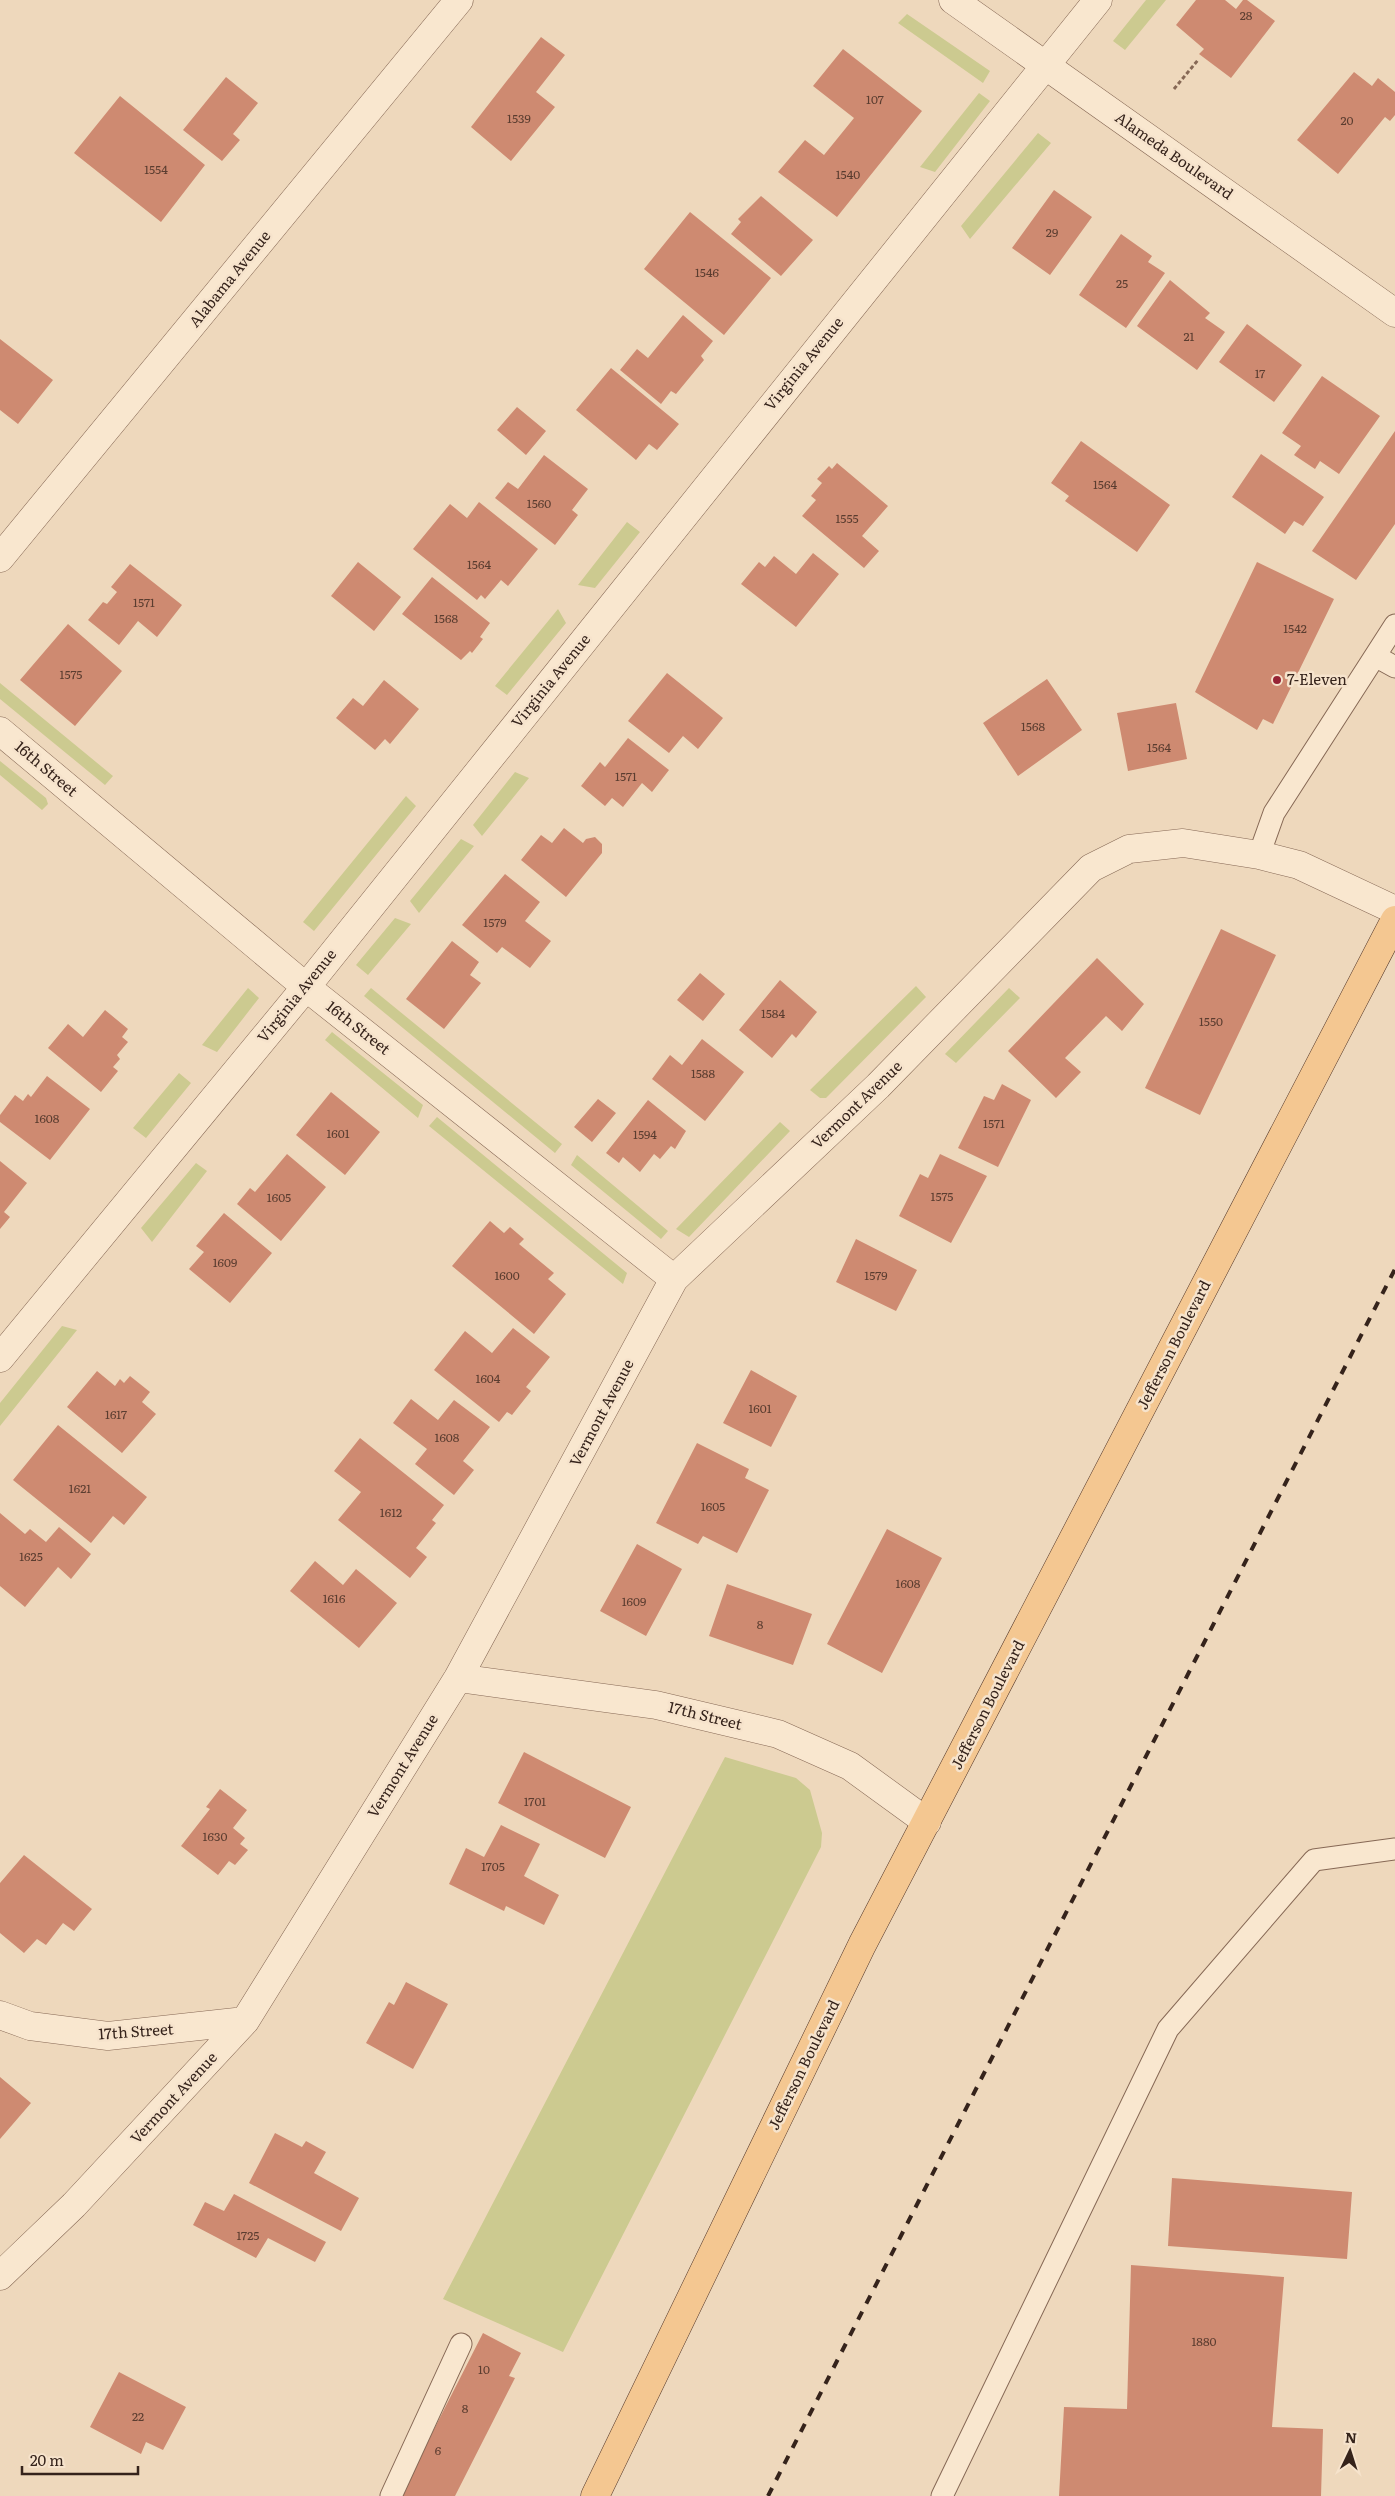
<svg xmlns="http://www.w3.org/2000/svg" width="1395" height="2496" font-family="Literata,serif">
  <rect width="100%" height="100%" fill="#eed8bc"/>
  <!-- green -->
  <path fill="#ccca90" d="M1146,0H1166L1125,50L1113,41Z
    M907,14L990,71L983,83L898,23Z
    M979,93L990,101L935,172L920,167Z
    M1038,133L1051,143L970,239L961,226Z
    M627,522L640,532L595,588L578,585Z
    M558,609L566,623L507,695L495,686Z
    M0,683L113,776L105,785L0,699Z
    M0,761L46,798L48,804L42,810L0,775Z
    M515,772L529,778L482,836L473,825Z
    M406,796L416,806L314,931L303,922Z
    M461,839L474,846L419,913L410,901Z
    M395,918L411,924L368,975L356,965Z
    M916,986L926,997L826,1098H820L810,1090Z
    M248,988L259,998L217,1052L202,1045Z
    M371,988L562,1144L555,1153L364,996Z
    M1009,988L1020,998L956,1063L945,1054Z
    M332,1032L423,1105L418,1118L325,1040Z
    M179,1073L191,1083L146,1138L133,1128Z
    M437,1117L627,1273L623,1284L429,1126Z
    M780,1122L790,1131L689,1237L676,1229Z
    M577,1155L668,1231L661,1239L571,1165Z
    M196,1163L207,1171L152,1242L141,1228Z
    M62,1326L77,1330L0,1426V1403Z
    M725,1757L796,1778L810,1790L822,1833L821,1847L563,2352L443,2299Z"/>
  <!-- building -->
  <path fill="#ce8a71" d="M1196,0H1225L1236,9L1243,0H1247L1275,21L1231,78L1199,54L1204,49L1176,25Z
    M541,37L565,55L536,92L555,107L511,161L471,127Z
    M843,49L922,111L837,217L778,172L805,140L824,155L854,118L813,86Z
    M1354,72L1372,86L1378,78L1395,92V115L1390,121L1385,117L1338,174L1297,140Z
    M226,77L258,103L233,134L240,140L222,161L183,130Z
    M120,96L205,165L161,222L74,153Z
    M1054,190L1092,217L1050,275L1012,248Z
    M761,196L813,240L781,276L731,234L741,222L738,219Z
    M690,212L771,278L724,335L644,269Z
    M1121,234L1152,256L1148,262L1165,273L1126,328L1079,295Z
    M1170,280L1210,313L1205,318L1225,332L1197,370L1137,326Z
    M683,315L713,341L701,356L704,360L676,394L671,391L661,404L620,370L637,349L648,358Z
    M1247,324L1302,365L1274,402L1219,362Z
    M0,339L53,380L18,424L0,410Z
    M611,368L679,424L657,450L649,444L636,460L576,410Z
    M1322,376L1380,416L1339,474L1320,461L1315,469L1294,455L1301,446L1282,433Z
    M517,407L546,431L526,455L497,430Z
    M1395,431V524L1356,580L1312,551Z
    M1081,441L1170,505L1137,552L1065,501L1069,496L1051,483Z
    M1261,454L1324,497L1303,526L1294,521L1285,534L1232,497Z
    M544,455L588,489L572,510L578,515L555,545L495,498L508,482L518,489Z
    M837,463L888,506L862,536L879,551L864,568L802,516L816,500L811,496L822,483L817,479L829,466L832,469Z
    M479,502L538,549L508,586L501,580L485,599L481,595L477,600L413,549L450,504L467,518Z
    M813,553L839,574L796,627L741,584L759,562L765,567L774,556L796,574Z
    M358,562L401,597L374,631L331,596Z
    M1257,562L1334,599L1273,724L1263,719L1257,730L1195,692Z
    M130,564L182,605L157,637L138,621L119,645L88,620L103,602L107,604L117,592L111,587Z
    M432,577L490,623L480,637L483,639L472,653L470,651L461,660L402,614Z
    M68,624L122,671L75,726L20,680Z
    M667,673L723,718L698,749L683,736L669,753L628,721Z
    M1047,679L1082,730L1018,776L983,723Z
    M384,680L419,709L390,744L385,739L375,750L336,718L353,698L363,706Z
    M1176,703L1187,759L1128,771L1117,713Z
    M628,738L669,770L652,792L642,783L623,807L612,798L605,806L581,786L600,762L605,767Z
    M564,828L583,843L586,839L595,837L602,844V853L566,897L521,860L541,835L552,843Z
    M505,874L540,902L525,921L551,941L530,968L502,947L497,953L462,925Z
    M1221,929L1276,955L1200,1115L1145,1088Z
    M452,941L479,962L470,975L481,983L444,1029L406,999Z
    M1097,958L1144,1004L1122,1031L1106,1016L1065,1058L1081,1072L1056,1098L1008,1051Z
    M700,973L725,994L703,1021L677,1000Z
    M780,980L817,1012L796,1038L792,1034L772,1058L739,1030Z
    M105,1010L128,1029L122,1037L128,1042L117,1055L120,1059L113,1067L118,1071L101,1092L48,1048L68,1024L83,1037Z
    M702,1039L744,1072L705,1121L652,1079L670,1055L682,1065Z
    M47,1076L90,1109L50,1160L0,1122V1115L15,1095L23,1101L28,1094L31,1097Z
    M1002,1084L1031,1100L998,1167L958,1148L984,1096L994,1100Z
    M331,1092L380,1132L345,1175L296,1135Z
    M598,1099L616,1113L592,1142L574,1127Z
    M648,1100L686,1131L675,1149L671,1146L660,1159L654,1154L640,1172L623,1157L619,1163L606,1153Z
    M287,1154L326,1187L281,1241L237,1204L250,1188L255,1192Z
    M940,1154L987,1176L951,1243L899,1216L920,1174L928,1178Z
    M0,1161L27,1183L4,1212L10,1217L0,1229Z
    M224,1213L272,1253L230,1303L189,1269L204,1252L196,1246Z
    M490,1221L504,1233L510,1227L524,1239L519,1244L554,1273L548,1279L566,1294L534,1334L452,1266Z
    M856,1239L917,1270L896,1311L836,1282Z
    M513,1328L550,1357L526,1387L531,1391L512,1415L507,1412L499,1422L434,1370L465,1331L492,1353Z
    M751,1370L797,1396L771,1447L723,1423Z
    M97,1371L115,1386L120,1379L124,1383L130,1376L150,1392L142,1402L156,1414L122,1453L67,1407Z
    M411,1399L438,1420L454,1400L490,1427L463,1461L474,1470L454,1495L415,1464L427,1449L393,1423Z
    M58,1425L147,1497L124,1525L113,1516L91,1543L13,1480Z
    M360,1438L444,1505L432,1520L436,1523L416,1548L427,1557L410,1578L338,1520L361,1492L334,1471Z
    M697,1443L749,1469L745,1478L769,1490L737,1553L703,1536L698,1544L656,1523Z
    M0,1513L25,1534L30,1529L46,1542L59,1527L91,1554L71,1579L58,1567L25,1607L0,1586Z
    M887,1529L942,1558L882,1673L827,1644Z
    M637,1544L682,1569L646,1636L600,1611Z
    M315,1561L343,1585L356,1569L397,1603L359,1648L290,1591Z
    M727,1584L812,1614L793,1665L709,1636Z
    M524,1752L631,1807L605,1858L498,1803Z
    M220,1789L247,1810L233,1828L245,1838L240,1844L248,1850L235,1865L229,1861L218,1875L181,1846L210,1809L206,1807Z
    M501,1825L540,1844L524,1876L559,1895L544,1925L506,1906L504,1911L449,1884L466,1848L484,1857Z
    M24,1855L92,1909L74,1931L63,1923L46,1945L37,1939L24,1953L0,1933V1883Z
    M406,1982L448,2004L413,2069L366,2043L389,2002L394,2005Z
    M0,2077L31,2103L0,2139Z
    M275,2133L302,2147L306,2141L326,2152L314,2173L359,2198L341,2231L249,2183Z
    M1172,2178L1352,2192L1347,2259L1168,2246Z
    M234,2194L326,2242L315,2262L268,2238L256,2258L193,2225L205,2202L224,2211Z
    M1131,2265L1284,2277L1272,2427L1323,2429L1321,2496H1059L1064,2407L1127,2409Z
    M483,2333L521,2353L509,2376L515,2378L455,2496H400Z
    M119,2372L186,2407L163,2450L146,2442L141,2454L90,2427Z"/>
  <g fill="none" stroke-linecap="round" stroke-linejoin="round">
    <!-- service casing -->
    <g stroke="#866855" stroke-width="23">
      <path id="service" d="M1375,656L1395,667
        M1259,855L1274,813L1395,625
        M391,2496L461,2344
        M942,2496L1168,2029L1314,1860L1395,1849"/>
    </g>
    <!-- minor casing -->
    <g stroke="#866855" stroke-width="29">
      <path id="minor" d="M953,0L1395,313
        M0,558L459,0
        M0,731L306,987L674,1279
        M0,1358L306,987L1098,0
        M458,1678L656,1705L778,1734L850,1766L927,1822
        M0,2015L30,2026L108,2036L245,2021
        M0,2276L74,2205L245,2021L458,1678L674,1279L878,1086L1091,868L1129,849L1183,843L1259,855L1299,865L1395,910"/>
    </g>
    <!-- primary casing -->
    <g stroke="#53372a" stroke-width="29">
      <path id="primary" d="M595,2496L862,1945L1395,920"/>
    </g>
    <!-- path -->
    <path stroke="#866855" stroke-width="3" stroke-dasharray="4 2.5" stroke-linecap="butt" d="M1174,89L1198,60"/>
    <!-- service -->
    <use href="#service" stroke="#f9e7cf" stroke-width="21"/>
    <!-- minor -->
    <use href="#minor" stroke="#f9e7cf" stroke-width="28"/>
    <!-- primary -->
    <use href="#primary" stroke="#f4c791" stroke-width="28"/>
    <!-- rail -->
    <path stroke="#35231b" stroke-width="4" stroke-dasharray="9 9" stroke-linecap="butt" d="M768,2496L1395,1269"/>
  </g>
  <!-- markers -->
  <circle fill="#962435" stroke="#f6e3cc" stroke-width="2" cx="1277" cy="680" r="5"/>
  <g text-anchor="middle" stroke-width="5" stroke-linejoin="round" paint-order="stroke">
    <!-- number labels -->
    <g font-size="12" fill="#5b3d30">
      <text x="1246" y="20">28</text>
      <text x="875" y="104">107</text>
      <text x="519" y="123">1539</text>
      <text x="1347" y="125">20</text>
      <text x="156" y="174">1554</text>
      <text x="848" y="179">1540</text>
      <text x="1052" y="237">29</text>
      <text x="707" y="277">1546</text>
      <text x="1122" y="288">25</text>
      <text x="1189" y="341">21</text>
      <text x="1260" y="378">17</text>
      <text x="1105" y="489">1564</text>
      <text x="539" y="508">1560</text>
      <text x="847" y="523">1555</text>
      <text x="479" y="569">1564</text>
      <text x="144" y="607">1571</text>
      <text x="446" y="623">1568</text>
      <text x="1295" y="633">1542</text>
      <text x="71" y="679">1575</text>
      <text x="1033" y="731">1568</text>
      <text x="1159" y="752">1564</text>
      <text x="626" y="781">1571</text>
      <text x="495" y="927">1579</text>
      <text x="773" y="1018">1584</text>
      <text x="1211" y="1026">1550</text>
      <text x="703" y="1078">1588</text>
      <text x="47" y="1123">1608</text>
      <text x="994" y="1128">1571</text>
      <text x="338" y="1138">1601</text>
      <text x="645" y="1139">1594</text>
      <text x="942" y="1201">1575</text>
      <text x="279" y="1202">1605</text>
      <text x="225" y="1267">1609</text>
      <text x="507" y="1280">1600</text>
      <text x="876" y="1280">1579</text>
      <text x="488" y="1383">1604</text>
      <text x="760" y="1413">1601</text>
      <text x="116" y="1419">1617</text>
      <text x="447" y="1442">1608</text>
      <text x="80" y="1493">1621</text>
      <text x="713" y="1511">1605</text>
      <text x="391" y="1517">1612</text>
      <text x="31" y="1561">1625</text>
      <text x="908" y="1588">1608</text>
      <text x="334" y="1603">1616</text>
      <text x="634" y="1606">1609</text>
      <text x="760" y="1629">8</text>
      <text x="535" y="1806">1701</text>
      <text x="215" y="1841">1630</text>
      <text x="493" y="1871">1705</text>
      <text x="248" y="2240">1725</text>
      <text x="1204" y="2346">1880</text>
      <text x="484" y="2374">10</text>
      <text x="465" y="2413">8</text>
      <text x="138" y="2421">22</text>
      <text x="438" y="2455">6</text>
    </g>
    <!-- street labels -->
    <g font-size="15" fill="#35231b" stroke="#f6e3cc">
      <text transform="translate(1174 156) rotate(35)" y="5">Alameda Boulevard</text>
      <text transform="translate(230 279) rotate(-51)" y="5">Alabama Avenue</text>
      <text transform="translate(804 364) rotate(-51)" y="5">Virginia Avenue</text>
      <text transform="translate(551 681) rotate(-51)" y="5">Virginia Avenue</text>
      <text transform="translate(46 769) rotate(40)" y="5">16th Street</text>
      <text transform="translate(297 996) rotate(-51)" y="5">Virginia Avenue</text>
      <text transform="translate(358 1028) rotate(38)" y="5">16th Street</text>
      <text transform="translate(857 1105) rotate(-44)" y="5">Vermont Avenue</text>
      <text transform="translate(1174 1345) rotate(-63)" y="5">Jefferson Boulevard</text>
      <text transform="translate(602 1413) rotate(-62)" y="5">Vermont Avenue</text>
      <text transform="translate(988 1705) rotate(-63)" y="5">Jefferson Boulevard</text>
      <text transform="translate(705 1716) rotate(14)" y="5">17th Street</text>
      <text transform="translate(403 1766) rotate(-58)" y="5">Vermont Avenue</text>
      <text transform="translate(136 2032) rotate(-4)" y="5">17th Street</text>
      <text transform="translate(804 2065) rotate(-64)" y="5">Jefferson Boulevard</text>
      <text transform="translate(174 2098) rotate(-47)" y="5">Vermont Avenue</text>
    </g>
    <!-- poi labels -->
    <g font-size="15" fill="#35231b" stroke="#f6e3cc" text-anchor="start">
      <text x="1287" y="685">7-Eleven</text>
    </g>
  </g>
  <!-- north arrow -->
  <g transform="translate(1350 2451) rotate(4)" stroke="#f6e3cc" stroke-width="4" paint-order="stroke">
  <path d="M0-4L9 19L0 12L-9 19Z" fill="#35231b"/>
  <text y="-8" font-size="14" font-weight="bold" text-anchor="middle" fill="#35231b">N</text>
  </g>
  <!-- scale -->
  <path d="M22 2466v8h116v-8" fill="none" stroke="#35231b" stroke-width="2.5"/>
  <text x="30" y="2466" font-size="15" fill="#35231b" stroke="#f6e3cc" stroke-width="4" paint-order="stroke">20 m</text>
</svg>
